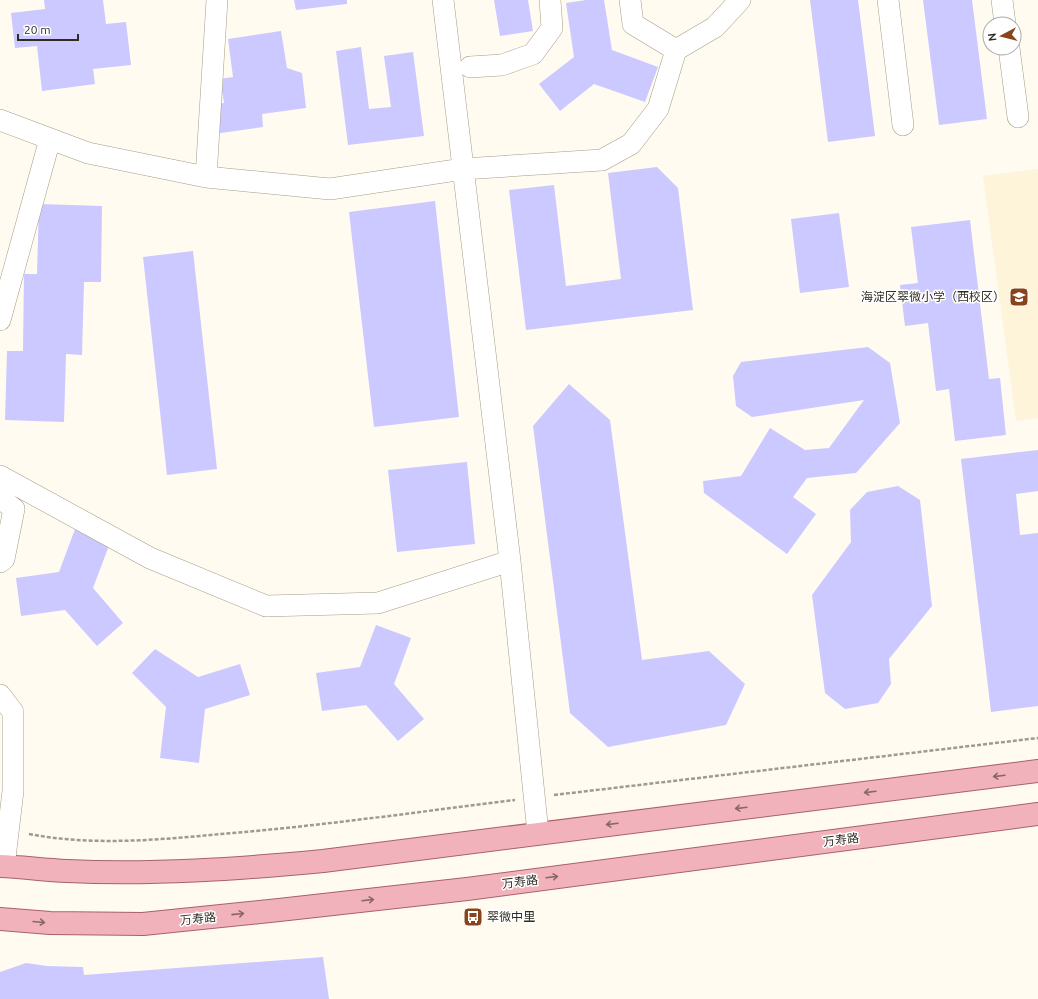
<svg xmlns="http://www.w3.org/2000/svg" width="1038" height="999" font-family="Ubuntu,'Noto Sans SC',sans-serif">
  <rect width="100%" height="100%" fill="#fffbf1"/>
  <!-- built -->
  <path fill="#fdf4da" d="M1038,169V418L1016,421L983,176Z"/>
  <!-- building -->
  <path fill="#cbc9ff" d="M44,0H103L106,24L126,22L131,65L93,69L95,84L42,91L37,46L15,48L11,13L45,9Z
    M294,0H347V4L296,10Z
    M494,0H528L533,31L500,36Z
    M586,0H604L612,50L658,67L645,102L594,84L560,111L539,84L574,57L566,3Z
    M810,0H858L875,136L828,142Z
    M923,0H972L987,119L939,125Z
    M281,31L287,68L302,73L306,108L262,114L263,127L214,134L211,105L224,103L220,79L233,77L228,39Z
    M361,47L369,109L391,107L384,56L413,52L424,136L348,145L336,51Z
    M657,167L678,188L693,310L526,330L509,190L554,185L566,286L621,279L608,173Z
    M435,201L459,417L374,427L349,212Z
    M39,204L102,206L101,282H84L82,355L66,354L64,422L5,420L7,351H23L24,274H37Z
    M839,213L849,287L800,293L791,219Z
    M970,220L989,379L1000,378L1006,435L955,441L949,389L936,391L928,323L905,326L900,285L918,283L911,227Z
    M193,251L217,469L167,475L143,257Z
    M868,347L890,363L900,423L856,473L807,478L793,497L816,514L787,554L704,493L703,481L741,476L770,428L805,450L829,448L864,400L752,417L736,406L733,376L741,362Z
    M569,384L610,420L642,660L709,651L745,684L726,725L608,747L570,713L533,426Z
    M1038,450V491L1016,494L1020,535L1038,533V706L991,712L961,459Z
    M467,462L475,544L397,552L388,470Z
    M898,486L920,500L932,606L889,659L891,684L878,703L845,709L825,693L812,595L851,542L850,510L867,492Z
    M75,529L110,543L93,588L123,623L97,646L65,610L21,616L16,578L59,572Z
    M376,625L411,638L394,684L424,719L398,741L366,705L322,711L316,673L360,667Z
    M155,649L198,677L240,664L250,695L205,709L199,763L160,758L166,707L132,673Z
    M323,957L329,999H0V972L26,963L47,966L83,967L84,975Z"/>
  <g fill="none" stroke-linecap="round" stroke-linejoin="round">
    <!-- minor casing -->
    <g stroke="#a59d85" stroke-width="22">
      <path id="minor" d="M443,0L510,561L538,833
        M630,0L633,24L676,50
        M888,0L903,125
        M1002,0L1005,24
        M1009,48L1018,117
        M470,67L502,65L533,54L552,28L550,0
        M0,120L88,153L206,177L330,189L463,169L602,160L631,144L658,109L676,50L715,27L740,0
        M206,177L217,0
        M0,320L50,139
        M0,476L150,558L266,606L378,603L510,561
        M0,498L14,509L4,559L0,562
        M0,695L13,712V791L4,866"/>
    </g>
    <!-- major casing -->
    <g stroke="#a8616a" stroke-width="24">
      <path id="major" d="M0,866C22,867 45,870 67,871C152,875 238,869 323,861L1038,771
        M0,919L50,923L143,924L279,910L467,889L1038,814"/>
    </g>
    <!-- path -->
    <path stroke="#9e9a90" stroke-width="2.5" stroke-dasharray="4 2" stroke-linecap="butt" d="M554,795L1038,738
      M29,834C92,846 158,840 221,834C320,826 417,812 515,800"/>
    <!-- minor -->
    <use href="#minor" stroke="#fff" stroke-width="21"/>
    <!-- major -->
    <use href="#major" stroke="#f2b2bc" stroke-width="22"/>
  </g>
  <!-- one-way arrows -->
  <defs><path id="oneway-shaft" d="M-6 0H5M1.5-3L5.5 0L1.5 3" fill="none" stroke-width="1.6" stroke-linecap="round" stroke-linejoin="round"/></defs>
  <g stroke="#876868">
    <use href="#oneway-shaft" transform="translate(999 776) rotate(173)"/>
    <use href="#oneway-shaft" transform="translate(870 792) rotate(173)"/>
    <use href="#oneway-shaft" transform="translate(741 808) rotate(173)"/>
    <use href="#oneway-shaft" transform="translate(612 824) rotate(173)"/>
    <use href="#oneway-shaft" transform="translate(552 877) rotate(-7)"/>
    <use href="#oneway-shaft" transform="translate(368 900) rotate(-7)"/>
    <use href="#oneway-shaft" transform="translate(238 914) rotate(-6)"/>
    <use href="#oneway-shaft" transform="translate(39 922) rotate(5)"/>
  </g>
  <!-- icons -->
  <defs>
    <g id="school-square" transform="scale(1)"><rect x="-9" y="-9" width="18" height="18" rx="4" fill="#8a441c" stroke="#fff"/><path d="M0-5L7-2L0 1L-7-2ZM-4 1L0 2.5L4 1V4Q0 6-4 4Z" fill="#fff"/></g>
    <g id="bus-square" transform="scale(1)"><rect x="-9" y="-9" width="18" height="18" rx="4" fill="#8a441c" stroke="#fff"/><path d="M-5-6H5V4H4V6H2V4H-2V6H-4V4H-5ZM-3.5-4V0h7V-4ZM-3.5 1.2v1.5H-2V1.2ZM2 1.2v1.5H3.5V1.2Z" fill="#fff"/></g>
  </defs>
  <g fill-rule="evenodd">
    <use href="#school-square" x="1019" y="297"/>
    <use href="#bus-square" x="473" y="917"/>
  </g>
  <g text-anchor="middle" stroke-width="3" stroke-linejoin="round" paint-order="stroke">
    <!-- poi labels -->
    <g font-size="12" fill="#302c23" stroke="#fff" text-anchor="end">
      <text x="1005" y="301">海淀区翠微小学（西校区）</text>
      <text x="487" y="921" text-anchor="start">翠微中里</text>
    </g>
    <!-- street labels -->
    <g font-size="12" fill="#302c23" stroke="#fff">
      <text transform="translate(841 840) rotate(-7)" y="4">万寿路</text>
      <text transform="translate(520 882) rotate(-7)" y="4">万寿路</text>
      <text transform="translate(198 919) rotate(-6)" y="4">万寿路</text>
    </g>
  </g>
  <!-- north arrow -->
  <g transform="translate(1002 36) rotate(263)"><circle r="19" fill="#ffffff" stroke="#acaba7"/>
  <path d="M0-3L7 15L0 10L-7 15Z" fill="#8a441c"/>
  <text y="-6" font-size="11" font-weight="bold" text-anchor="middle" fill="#302c23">N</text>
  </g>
  <!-- scale -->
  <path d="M18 34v6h60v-6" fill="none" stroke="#302c23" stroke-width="2"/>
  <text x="24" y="34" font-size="12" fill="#302c23" stroke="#ffffff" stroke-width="3" paint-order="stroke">20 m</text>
</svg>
